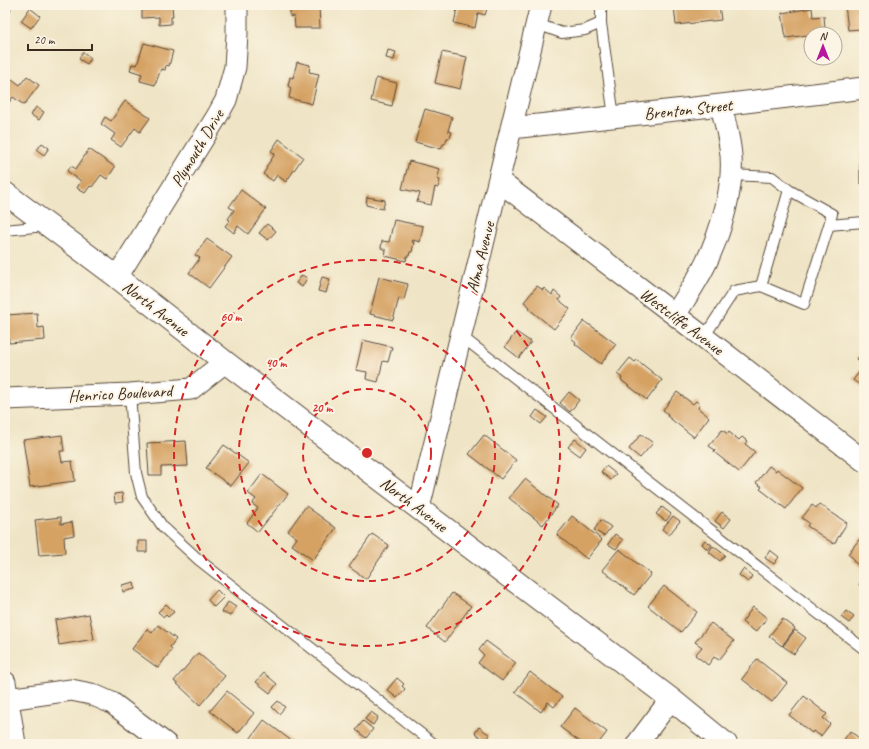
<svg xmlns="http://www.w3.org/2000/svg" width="869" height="749" font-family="Caveat,sans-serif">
  <rect width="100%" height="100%" fill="#fcf5e5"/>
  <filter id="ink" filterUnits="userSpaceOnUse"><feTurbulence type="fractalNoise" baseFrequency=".025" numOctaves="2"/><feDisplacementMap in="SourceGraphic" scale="8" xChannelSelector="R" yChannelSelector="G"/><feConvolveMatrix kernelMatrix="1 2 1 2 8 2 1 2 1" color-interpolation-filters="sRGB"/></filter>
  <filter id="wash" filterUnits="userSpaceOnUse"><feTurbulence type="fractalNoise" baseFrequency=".012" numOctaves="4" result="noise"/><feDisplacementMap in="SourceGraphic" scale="16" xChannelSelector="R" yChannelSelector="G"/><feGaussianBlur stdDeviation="0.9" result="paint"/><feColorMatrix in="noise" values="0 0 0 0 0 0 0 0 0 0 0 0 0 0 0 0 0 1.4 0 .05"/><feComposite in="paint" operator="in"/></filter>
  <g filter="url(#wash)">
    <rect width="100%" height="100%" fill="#efe4c5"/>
    <g id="blocks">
      <!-- building -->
      <path fill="#d5a263" d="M5,5L11,9L5,19Z
        M148,5H172L173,17H171V24L159,25V17L142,18V10H149Z
        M294,5H319L320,28H295L294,16L290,17V8H294Z
        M458,5H488L485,15L478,13L475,28L454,23Z
        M674,5H719L721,20L676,25Z
        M845,5H864V32H861V29L848,30Z
        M30,8L40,16L31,28L21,21Z
        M812,8L813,17L824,16L825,29L815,30V34L786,38L782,13Z
        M144,43L173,51L169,66L166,65L165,70L161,69L155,85L140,81L142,74L130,70L132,64L137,65Z
        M388,50L396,52L394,60L386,58Z
        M83,52L91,58L87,64L79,59Z
        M442,52L467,57L460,89L435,83Z
        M297,62L310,65L309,72L319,74L312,104L289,98L291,88L288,86L290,77L293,78Z
        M5,74L20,85L27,76L39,85L24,105L13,97L7,105L5,104Z
        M376,78L397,83L392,106L371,101Z
        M125,101L150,118L140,132L135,128L121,147L111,140L115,134L101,124L105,117L111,121Z
        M36,107L44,112L39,120L31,115Z
        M425,109L452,117L448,131L452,132L450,138H447L445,144H443L441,149L415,142Z
        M279,139L303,157L286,182L277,175L273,181L263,174L267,168L266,167L275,154L271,151Z
        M42,143L49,148L44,155L37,150Z
        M89,149L115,167L107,179L101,175L92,187L90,186L85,193L77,188L81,181L67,171L71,166L76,169Z
        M860,151H864V183H860Z
        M409,161L440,169L437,179L440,180L438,188L435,187L431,205L417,202L420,193L402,189Z
        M241,190L266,209L248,234L238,226L234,233L225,226L230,220L228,219L234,210L229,207Z
        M367,197L385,200L383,209L366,205Z
        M394,220L423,226L420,242L413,240L412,242H414L412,252H410L409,256H407L406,261L385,256L386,250L381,248L382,241L389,242Z
        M267,224L276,231L268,240L259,233Z
        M207,239L232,257L209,288L189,273L200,258L195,255Z
        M302,275L307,278L302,287L296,283Z
        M322,277L330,279L326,293L318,291Z
        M379,277L408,284L404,300L399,298L393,320L370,314Z
        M537,286L543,290L544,288L552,295L554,291L561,297L559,300L570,309L554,329L529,309L530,307L524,302Z
        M37,313L38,328L44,327L45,340L9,343L6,315Z
        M584,321L589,325H590L616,344L601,364L575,344L576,342L571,338Z
        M516,332L531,342L519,358L505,347Z
        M363,340L392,347L388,362L383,361L378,382L366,379L367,372L356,370Z
        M864,350V365L857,359Z
        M630,358L635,362L637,360L662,380L647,400L621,380L622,378L617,374Z
        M864,366V388L853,380Z
        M569,392L579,400L570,412L560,403Z
        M677,392L693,404L696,401L700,404L698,408L709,417L694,437L667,416L668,414L663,410Z
        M537,410L547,417L541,424L532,417Z
        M722,430L728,434L729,432L739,440L742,437L747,441L745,444L755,452L739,472L714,452L715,450L709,446Z
        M641,434L653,443L640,458L629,449Z
        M62,435L64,451H60L62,462L72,461L75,481L30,487L23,440Z
        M484,435L516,460L501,479L469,454Z
        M575,439L586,448L580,456L568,447Z
        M186,441L188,466L161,467V475H149L147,443Z
        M224,445L249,463L231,486L206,468Z
        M606,466L616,474L611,480L601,472Z
        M769,466L776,471L777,469L802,488L786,509L760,489L762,487L756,483Z
        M262,474L288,494L258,532L247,523L258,508L252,504L256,499L248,493Z
        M525,479L558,505L543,525L509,498Z
        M122,493L123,502L115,503L114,494Z
        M819,504L847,523L834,544L807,526L809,523L802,518L812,505L816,508Z
        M306,506L336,528L313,560L292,545L297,538L288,531Z
        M662,507L671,514L666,521L656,514Z
        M722,512L731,519L724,528L715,521Z
        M572,516L602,540L587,559L557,535Z
        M673,516L680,521L669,535L662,529Z
        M61,517V524L72,522L74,535L64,537L65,553L39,555L35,520Z
        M601,520L611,527L604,536L594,530Z
        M372,534L389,545L366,579L349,567Z
        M615,534L623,540L616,549L608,544Z
        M861,537L864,539V569L853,561L854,559L848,554Z
        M705,540L712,545L708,550L702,544Z
        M138,541H147V552H138Z
        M713,546L725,555L720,561L709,552Z
        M619,549L651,574L634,595L602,570Z
        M770,550L779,557L774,564L765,558Z
        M743,569L752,576L748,582L739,575Z
        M864,578V588L859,585Z
        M134,582L135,589L123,592L122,585Z
        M664,586L697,612L681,632L648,606Z
        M217,590L224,597L214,607L208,600Z
        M452,593L471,606L445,642L427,628Z
        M228,602L236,607L230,616L222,612Z
        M166,604L174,612L168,617L166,615L164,617L158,612Z
        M753,607L767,618L756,632L742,622Z
        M846,611L854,617L849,623L841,617Z
        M89,614L94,639L59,645L55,620Z
        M783,619L795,628L782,646L769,636Z
        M711,623L734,641L719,660L714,657L708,665L695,655L702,647L695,642Z
        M158,625L176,639L170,647L172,649L158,668L132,649L147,629L152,633Z
        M795,630L806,638L794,654L783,646Z
        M486,641L516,663L502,681L478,663L484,655L479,650Z
        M198,653L225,676L200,705L174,681Z
        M757,659L787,683L772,702L742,679Z
        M530,672L562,697L554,707L548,702L541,712L515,692Z
        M264,673L277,684L270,693L256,682Z
        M397,678L404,684L402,686L405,689L397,698L387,690Z
        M227,691L254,713L238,733L210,711Z
        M804,696L827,714L823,718L830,724L821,736L813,731L812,733L789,715Z
        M278,701L285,707L279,714L272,707Z
        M575,708L607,732L598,744H583L560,727Z
        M371,712L378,717L373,725L365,719Z
        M264,720L293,742L291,744H251L248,742Z
        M363,721L373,729L366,738L356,730Z
        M479,727L490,735L485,741L475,733Z
        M850,731L864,742V744H841Z"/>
    </g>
  </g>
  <g filter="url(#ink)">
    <use href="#blocks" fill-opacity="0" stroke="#564637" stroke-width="1"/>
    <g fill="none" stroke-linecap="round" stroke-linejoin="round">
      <!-- service casing -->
      <g stroke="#564637" stroke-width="12">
        <path id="service" d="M601,5V23L614,117
          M537,24L562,33L585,30L601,23
          M829,225L864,222
          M5,230L45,226
          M761,286L804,304L829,225L832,214L789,190
          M461,336L864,649
          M704,337L734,291L761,286L789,190L772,177L730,175
          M130,394L136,473L142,497L163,527L199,560L434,744"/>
      </g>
      <!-- minor casing -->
      <g stroke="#564637" stroke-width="23">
        <path id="minor" d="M511,128L721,105L864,88
          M499,181L675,315L864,461
          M117,277L216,118L226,100L235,67L237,34V5
          M675,315C685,299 696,283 705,265C721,232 736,184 730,147C728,133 724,119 721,105
          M5,399L130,394L191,389L225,362
          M419,508L541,5
          M5,682L15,744
          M8,699L71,690L91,694L112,703L166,744
          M637,744L671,699"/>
      </g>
      <!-- tertiary casing -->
      <g stroke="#564637" stroke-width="24">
        <path id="tertiary" d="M5,193L117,277L225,362L671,699L726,744"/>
      </g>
      <!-- service -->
      <use href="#service" stroke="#fff" stroke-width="10"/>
      <!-- minor -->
      <use href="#minor" stroke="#fff" stroke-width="21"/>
      <!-- tertiary -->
      <use href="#tertiary" stroke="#fff" stroke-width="22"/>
    </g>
  </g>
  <!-- distance rings -->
  <g fill="none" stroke="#d62828" stroke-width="2" stroke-dasharray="7 5">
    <circle cx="367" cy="453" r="64"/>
    <circle cx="367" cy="453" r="128"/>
    <circle cx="367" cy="453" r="193"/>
  </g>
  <g text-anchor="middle" stroke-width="4" stroke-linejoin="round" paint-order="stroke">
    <!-- street labels -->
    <g font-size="17" fill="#3b2a1e" stroke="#fcf5e5">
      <text transform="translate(688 109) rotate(-6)" y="6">Brenton Street</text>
      <text transform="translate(197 148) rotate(-59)" y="6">Plymouth Drive</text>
      <text transform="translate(480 257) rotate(-76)" y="6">Alma Avenue</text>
      <text transform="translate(156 308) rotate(38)" y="6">North Avenue</text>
      <text transform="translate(682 321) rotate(37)" y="6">Westcliffe Avenue</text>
      <text transform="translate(120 393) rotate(-3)" y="6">Henrico Boulevard</text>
      <text transform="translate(414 504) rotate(37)" y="6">North Avenue</text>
    </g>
  </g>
  <circle cx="367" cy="453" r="6" fill="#d62828" stroke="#fcf5e5" stroke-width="2"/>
  <g font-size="12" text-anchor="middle" font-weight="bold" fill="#d62828" stroke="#fcf5e5" stroke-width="4" stroke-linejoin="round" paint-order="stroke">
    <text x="231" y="321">60 m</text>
    <text x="276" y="367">40 m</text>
    <text x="322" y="412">20 m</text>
  </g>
  <!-- margin -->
  <rect width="869" height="749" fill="none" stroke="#fcf5e5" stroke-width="20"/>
  <!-- north arrow -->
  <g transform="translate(823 46)"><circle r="19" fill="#fcf5e5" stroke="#afa495"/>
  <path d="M0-3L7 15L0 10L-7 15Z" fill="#b5179e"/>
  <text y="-6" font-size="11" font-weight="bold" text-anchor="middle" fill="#3b2a1e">N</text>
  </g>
  <!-- scale -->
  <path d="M28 44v6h64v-6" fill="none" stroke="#3b2a1e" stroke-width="2"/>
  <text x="34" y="44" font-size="12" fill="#3b2a1e" stroke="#fcf5e5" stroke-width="3" paint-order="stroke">20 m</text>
</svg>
